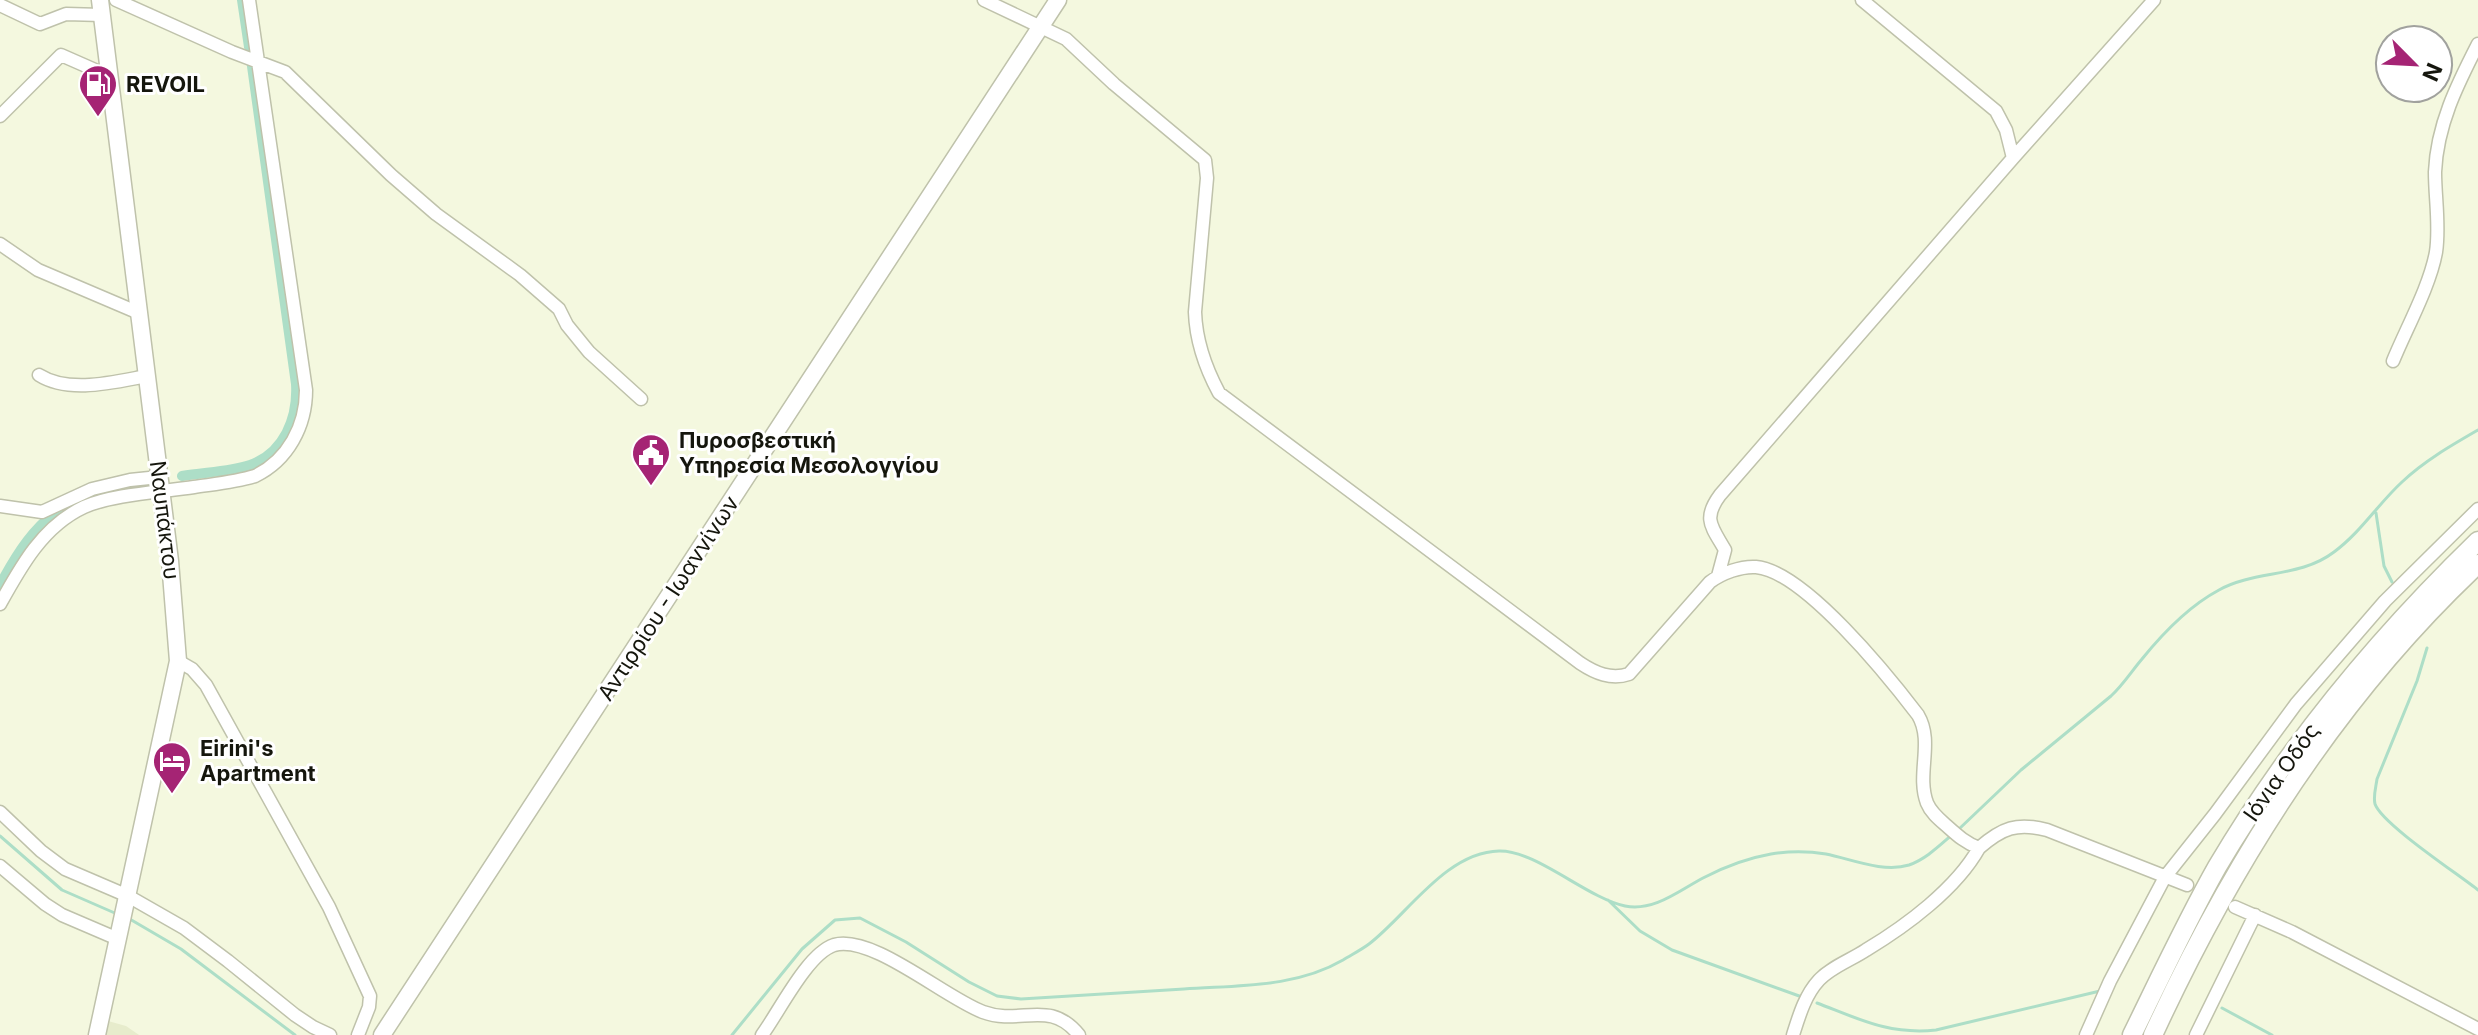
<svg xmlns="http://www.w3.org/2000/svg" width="2478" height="1035" font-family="Inter,sans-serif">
  <rect width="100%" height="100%" fill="#f4f8df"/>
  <!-- built -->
  <path fill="#e7eccc" d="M108,1021L126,1026L139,1035H105Z"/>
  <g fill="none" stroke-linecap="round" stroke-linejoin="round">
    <!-- stream -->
    <path stroke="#addec7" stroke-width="3" d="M2376,513L2384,566L2392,582
      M2427,648L2417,681L2377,779C2376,787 2373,796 2375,804C2382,824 2458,874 2478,890
      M1959,829L2021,770L2111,696C2123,685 2131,672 2142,659C2163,633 2189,606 2219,590C2255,570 2300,578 2334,552C2361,532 2378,504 2402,482C2424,461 2452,445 2478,430
      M0,836L62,890L117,914
      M1608,900L1640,931L1672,950L1802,997
      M128,918L181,949L295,1035
      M1817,1003C1859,1019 1889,1035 1936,1030L2100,991
      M2222,1008L2272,1035
      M732,1035L802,949L835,920L860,918L906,942L969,982L997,996L1021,999C1076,996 1130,992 1184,989C1238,985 1295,988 1343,960C1351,955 1361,950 1369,944C1407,915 1446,852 1499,851C1536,850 1587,898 1625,906C1654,912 1680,890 1703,878C1724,867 1748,858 1771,854C1789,851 1808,851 1826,854C1851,859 1883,873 1909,865C1926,859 1939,846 1953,834"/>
    <!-- canal -->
    <path stroke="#addec7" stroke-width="10" d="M242,0L249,47
      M182,476C204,472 229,472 250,465C284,453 298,418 296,384L251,59
      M0,585C17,553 34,526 64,506"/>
    <!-- minor casing -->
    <g stroke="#bfc2ab" stroke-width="15">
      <path id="minor" d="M116,0L232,52L285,72L391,175L436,214L520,275L559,309L567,325L589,352L641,399
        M984,0L1066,39L1114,84L1205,160L1207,178L1195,312C1196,342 1205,367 1219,393L1580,663C1595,673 1611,680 1629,674L1710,582C1722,573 1741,566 1756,567C1804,571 1889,677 1918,715C1934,742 1916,774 1927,803C1931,813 1940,820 1948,827C1958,836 1966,843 1979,848C2002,828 2017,822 2047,830L2187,885
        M1862,0L1996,111L2006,130L2013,158
        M0,5L40,24L66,14L102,15
        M0,116L61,55L111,77
        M0,244L38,270L139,313
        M2393,361C2406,329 2430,286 2436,252C2440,226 2435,198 2435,172C2437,125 2457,85 2478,44
        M39,375C69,394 114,382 147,376
        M0,506L42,512L92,489L130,480L159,477
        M1718,576L1725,550C1712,527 1702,519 1720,495L2013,158L2154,0
        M0,604C21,566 43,526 84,507C113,494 162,492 194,487C214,484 236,482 255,476C288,460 306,426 306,390L249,0
        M178,661L192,669L206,685L329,907L370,996L369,1007L358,1035
        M0,812L41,851L65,869L128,896L184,928L228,961L295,1015L313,1027L330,1035
        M0,866L45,904L62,915L118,939
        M2235,907L2292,932L2478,1029
        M762,1035C779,1012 807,954 834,945C872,934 945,998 983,1012C1021,1026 1049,998 1079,1035
        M1793,1035C1799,1016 1805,995 1819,980C1831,967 1851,960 1866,950C1906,926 1956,889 1979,848
        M2086,1035L2110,981L2165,877L2215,814L2296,704L2385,601L2478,509
        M2196,1035L2255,915"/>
    </g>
    <!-- major casing -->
    <g stroke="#bfc2ab" stroke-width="19">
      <path id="major" d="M97,1035L178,661L170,561L100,0
        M382,1035L1058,0"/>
    </g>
    <!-- highway casing -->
    <g stroke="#bfc2ab" stroke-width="21">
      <path id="highway" d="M2132,1035C2160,978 2186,922 2217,867C2288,747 2378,638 2478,541
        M2153,1035C2233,861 2338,695 2478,564"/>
    </g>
    <!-- minor -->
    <use href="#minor" stroke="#fff" stroke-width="12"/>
    <!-- major -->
    <use href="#major" stroke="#fff" stroke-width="16"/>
    <!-- highway -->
    <use href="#highway" stroke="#fff" stroke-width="18"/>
  </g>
  <!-- icons -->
  <defs>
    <g id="fuel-pin" transform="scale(2)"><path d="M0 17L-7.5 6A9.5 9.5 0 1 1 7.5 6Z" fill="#a52474" stroke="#fff"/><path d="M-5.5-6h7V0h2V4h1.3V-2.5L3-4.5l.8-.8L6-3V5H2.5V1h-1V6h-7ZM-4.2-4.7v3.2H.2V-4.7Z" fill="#fff"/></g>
    <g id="civic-pin" transform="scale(2)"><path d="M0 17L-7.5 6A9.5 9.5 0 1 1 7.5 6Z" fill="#a52474" stroke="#fff"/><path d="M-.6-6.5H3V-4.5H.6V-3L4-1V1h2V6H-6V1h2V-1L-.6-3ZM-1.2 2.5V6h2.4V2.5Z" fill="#fff"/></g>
    <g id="hotel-pin" transform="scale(2)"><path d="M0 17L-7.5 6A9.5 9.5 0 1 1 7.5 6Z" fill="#a52474" stroke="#fff"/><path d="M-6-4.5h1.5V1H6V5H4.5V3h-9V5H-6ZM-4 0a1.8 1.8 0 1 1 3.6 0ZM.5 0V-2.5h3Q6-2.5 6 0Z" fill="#fff"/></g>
  </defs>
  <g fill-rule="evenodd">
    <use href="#fuel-pin" x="98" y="84"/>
    <use href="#civic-pin" x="651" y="453"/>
    <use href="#hotel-pin" x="172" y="761"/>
  </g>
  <g text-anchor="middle" stroke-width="6" stroke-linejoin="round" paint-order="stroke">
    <!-- poi labels -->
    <g font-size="22" font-weight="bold" fill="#15160d" stroke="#fff" text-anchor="start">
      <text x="126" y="92">REVOIL</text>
      <text x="679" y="448">Πυροσβεστική<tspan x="679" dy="25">Υπηρεσία Μεσολογγίου</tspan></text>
      <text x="200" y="756">Eirini's<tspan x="200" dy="25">Apartment</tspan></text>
    </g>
    <!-- street labels -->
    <g font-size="22" fill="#15160d" stroke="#fff">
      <text transform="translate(165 520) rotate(83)" y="8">Ναυπάκτου</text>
      <text transform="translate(668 598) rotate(-57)" y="8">Αντιρρίου - Ιωαννίνων</text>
      <text transform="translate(2281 772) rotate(-55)" y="8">Ιόνια Οδός</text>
    </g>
  </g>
  <!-- north arrow -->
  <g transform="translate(2414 64) rotate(114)"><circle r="38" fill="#ffffff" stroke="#a1a29e" stroke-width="2"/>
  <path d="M0-6L14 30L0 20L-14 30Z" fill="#a52474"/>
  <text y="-12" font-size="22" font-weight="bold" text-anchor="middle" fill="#15160d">N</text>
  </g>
</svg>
